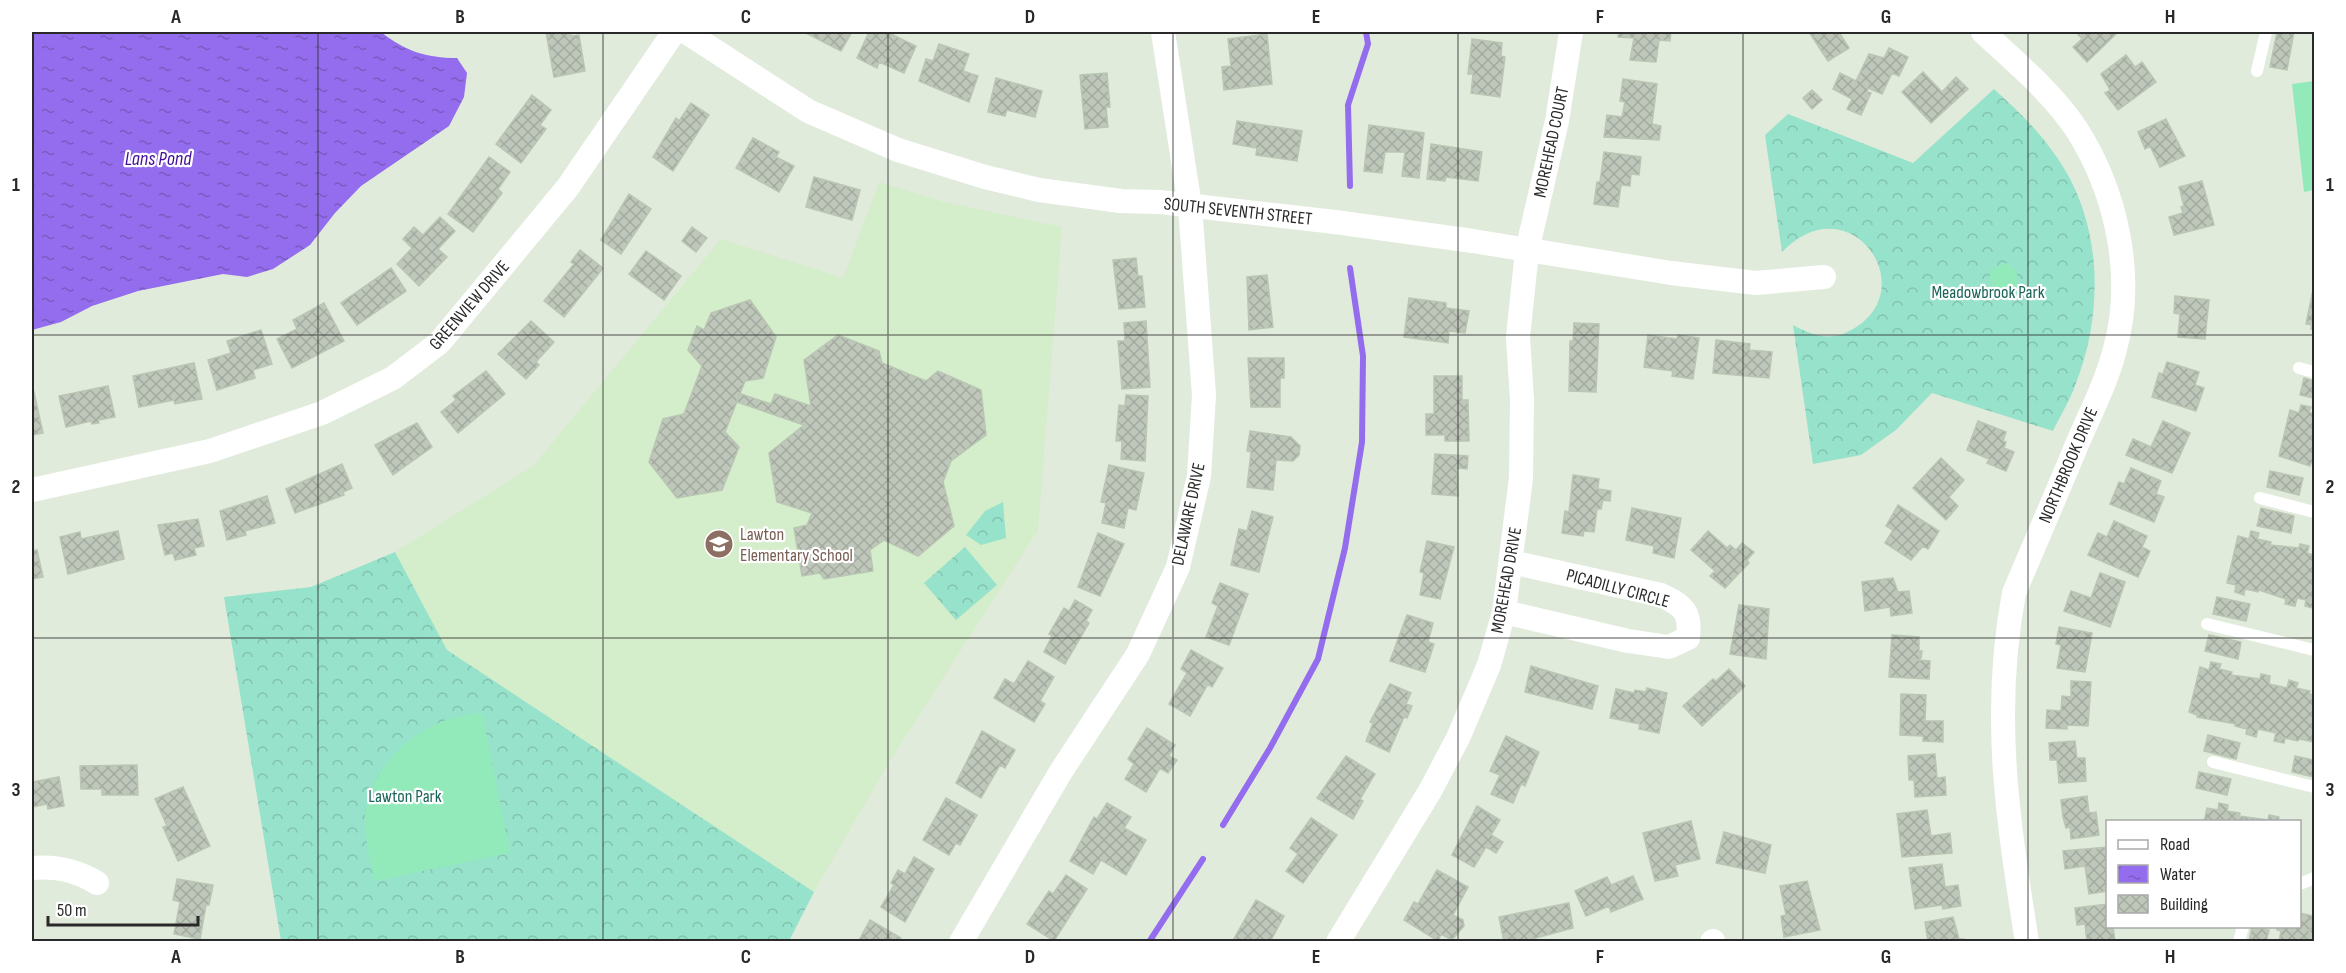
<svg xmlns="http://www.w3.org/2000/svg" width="2346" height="973" font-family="'Sofia Sans Condensed',sans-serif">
  <defs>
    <pattern id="forest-crowns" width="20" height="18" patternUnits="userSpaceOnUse" patternTransform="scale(1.5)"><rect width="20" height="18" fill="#97e2cb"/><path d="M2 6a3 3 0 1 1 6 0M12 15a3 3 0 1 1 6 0" fill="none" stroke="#82c2ae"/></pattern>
    <pattern id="water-ripples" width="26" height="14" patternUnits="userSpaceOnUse" patternTransform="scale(1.5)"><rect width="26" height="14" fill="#946dee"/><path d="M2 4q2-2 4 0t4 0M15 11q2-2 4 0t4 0" fill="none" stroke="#795ac1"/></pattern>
    <pattern id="building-cross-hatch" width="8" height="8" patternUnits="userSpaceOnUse" patternTransform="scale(1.5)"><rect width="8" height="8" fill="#bec7ba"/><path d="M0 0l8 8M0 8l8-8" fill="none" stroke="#a3aba0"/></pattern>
  </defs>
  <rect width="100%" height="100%" fill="#e1ebdb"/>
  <!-- education -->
  <path fill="#d4edca" d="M879,182L944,202L1062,227L1038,530L886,767L814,892L447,650L395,552L533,466L721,239L843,278Z"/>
  <!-- forest -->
  <path fill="url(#forest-crowns)" d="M1994,89C2015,108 2036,128 2053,152C2103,218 2105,311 2075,386C2069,402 2060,416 2053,431L1932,393L1896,430L1861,455L1813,464L1793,325C1813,336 1832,342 1853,329C1924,288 1849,182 1782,252L1765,135L1788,114L1913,163Z
    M1003,502L1006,538L981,545L966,535L985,511Z
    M965,547L997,585L956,620L924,583Z
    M395,552L447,650L814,892L789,941H281L224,597L311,587Z"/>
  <!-- pitch -->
  <path fill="#92eabb" d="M2314,81V190L2304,192L2292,84Z
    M2007,263C2018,271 2020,278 2016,291L1999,296L1991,284L1989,270Z
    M482,713L510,853L374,881C370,857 361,827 367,803C377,765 409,733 446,720C457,716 470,715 482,713Z"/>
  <!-- water -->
  <path fill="url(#water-ripples)" d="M32,32H381C405,51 426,58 457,58L467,73L464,97L449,126L361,186L335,213L310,245L273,269L247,277L223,274L138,291L92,306L61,322L32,330Z"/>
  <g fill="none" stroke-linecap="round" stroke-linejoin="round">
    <!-- stream -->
    <path stroke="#946dee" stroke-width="6" d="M1350,186L1348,105L1368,44L1366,32
      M1223,825L1270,748L1318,659L1345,548L1362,442L1363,356L1350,268
      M1149,942L1203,859"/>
  </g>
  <!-- building -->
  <path fill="url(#building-cross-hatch)" stroke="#bac6b4" stroke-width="1.5" d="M546,32H571V36L579,35L585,71L554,77Z
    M804,32H852L841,51Z
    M869,32H893L891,34L916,46L904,73L879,62L877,68L857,58Z
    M1619,32H1671L1670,41L1659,40L1656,62L1630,60L1634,38L1618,37Z
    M1809,32H1839L1849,48L1828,61Z
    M2076,32H2114L2116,34L2087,62L2073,47L2082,39Z
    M2277,32H2294L2287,70L2270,67Z
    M1267,34L1272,84L1224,90L1222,67L1231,66L1228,39Z
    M1472,39L1502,43L1501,56L1505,57L1500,97L1471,93L1473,74H1468Z
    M939,44L969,54L963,71L978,76L969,102L919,81L926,59L933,61Z
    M1889,48L1908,57L1899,76L1892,73L1882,94L1868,88L1867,92L1871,93L1861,115L1847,109L1852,99L1833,89L1840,73L1856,81L1869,54L1884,58Z
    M2126,55L2135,67L2142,62L2156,82L2118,110L2105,93L2110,90L2101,74Z
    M1923,72L1942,92L1956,77L1968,89L1931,123L1902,92Z
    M1107,73L1110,107H1106L1108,127L1085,129L1080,75Z
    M996,78L1042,91L1035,117L1007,110L1005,116L988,112Z
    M1623,79L1657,84L1652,124L1661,126L1659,140L1604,137L1607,115L1622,117L1625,102L1620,101Z
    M1812,90L1822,100L1812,109L1803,98Z
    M532,95L551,110L540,125L546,129L521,163L496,144Z
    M691,103L709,115L673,171L653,157L676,118L679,121Z
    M2166,119L2185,156L2160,167L2150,146L2145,149L2138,132Z
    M1237,121L1302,131L1297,161L1256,155L1257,148L1233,144Z
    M1369,125L1424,133L1419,178L1402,176L1405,152H1385L1382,173L1364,171Z
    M753,138L779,152L776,157L794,166L779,192L736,168Z
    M1431,144L1482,152L1478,181L1446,177L1445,181L1427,179Z
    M1604,152L1641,157L1639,175L1631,174L1630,186L1621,185L1618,207L1594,204L1597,182H1600Z
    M489,157L510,172L498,189L502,193L473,232L448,214Z
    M814,177L860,190L852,220L806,207Z
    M2202,181L2214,225L2174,235L2169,217L2183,213L2181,207L2184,206L2179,187Z
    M629,194L651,209L621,254L601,240Z
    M440,217L455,231L438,249L447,257L419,286L397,264L412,248L403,239L414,227L423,235Z
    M692,227L707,238L696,252L682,241Z
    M580,250L603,268L564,317L544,301L574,264L571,262Z
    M646,251L681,276L664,300L629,274Z
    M1136,258L1138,276H1142L1145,307L1119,309L1113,260Z
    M391,268L406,291L357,325L341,303Z
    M1267,275L1273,327L1249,330L1247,277Z
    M2314,285V330L2311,329L2312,325L2306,324Z
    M2175,296L2209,300L2205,339L2178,337L2180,314L2174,313Z
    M1409,298L1446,303V308L1469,311L1465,333L1449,331L1448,343L1404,337Z
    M750,300L776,337L763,378L745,381L725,432L739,447L722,490L677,498L649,462L663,419L684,414L702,366L688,350L697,326L704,330L711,313Z
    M324,303L344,341L292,368L277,339L297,329L293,320Z
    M531,321L554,342L536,362L539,365L526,379L498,354Z
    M1146,321L1150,387L1122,389L1118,341H1125L1124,323Z
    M1574,323L1599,324L1596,392L1569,391L1570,341H1573Z
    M261,330L272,364L253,370L255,378L217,390L208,360L231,353L227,341Z
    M838,335L879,351L882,363L926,381L938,371L981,390L986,435L951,461L943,482L954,526L918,556L884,540L870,550L873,571L824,579L820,573L802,576L794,528L807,525L812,513L777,502L769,453L804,425L737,402L741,394L771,404L775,394L811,406L804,360Z
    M1648,335L1677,339L1678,335L1699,338L1693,379L1672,376L1673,371L1644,367Z
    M1716,340L1750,344L1749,350L1772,352L1769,378L1713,373Z
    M1248,358H1284V378H1280V407H1251Z
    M2167,362L2199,372L2195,385L2204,388L2196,411L2152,397L2159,373L2163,374Z
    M194,363L202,399L175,404L174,400L139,407L133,376Z
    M486,371L505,394L458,433L441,412L456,400L453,396Z
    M1434,376H1462V400H1468L1469,441H1445V435H1426V414H1434Z
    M2304,378L2314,381V398L2300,395Z
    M108,386L115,417L98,420L99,423L92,424L91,421L66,427L59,396Z
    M34,392L43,433L32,435V393Z
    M1126,395L1148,396L1145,461L1121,459L1122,441H1116L1119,405L1125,406Z
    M2301,405L2311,407L2309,412L2314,414V464L2311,463L2310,466L2279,456L2290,410L2299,413Z
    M1978,421L2006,432L2003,441L2006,442L2004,448L2014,452L2006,471L1987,463L1989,459L1967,450Z
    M2163,421L2190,433L2172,473L2126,455L2133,439L2151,447Z
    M417,423L432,447L393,475L375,445Z
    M1250,431L1291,437L1300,446L1299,455L1293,461L1276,460L1273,490L1247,487L1251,452L1247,451Z
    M1435,454L1468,456L1467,469L1457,468L1458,496L1432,494Z
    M1941,458L1964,480L1949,497L1958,506L1946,520L1913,488Z
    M342,464L352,488L343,492L344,495L295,513L286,489Z
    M1109,465L1144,473L1136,510L1128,508L1124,528L1102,523L1106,503L1101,502Z
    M2131,468L2161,481L2156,494L2164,497L2154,522L2110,504L2119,482L2124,484Z
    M2270,471L2303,478L2299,495L2267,487Z
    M1573,475L1599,479L1598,489L1611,491L1610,501L1603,500L1601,509H1597L1594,532L1584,531L1583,536L1562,533L1565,511L1569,512Z
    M267,496L275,523L245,531L246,535L227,540L220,511Z
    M1898,505L1939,531L1928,549L1923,546L1911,560L1885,543L1893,530L1886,526Z
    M1632,508L1681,518L1674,558L1653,553L1654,546L1626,540Z
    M2261,508L2294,516L2291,533L2257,526Z
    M1252,511L1273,517L1259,572L1231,565L1239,529L1247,531Z
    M198,519L204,546L194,548L196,555L175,560L173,553L165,555L158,525Z
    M2114,521L2147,536L2142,547L2150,551L2138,577L2088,555L2098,533L2107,537Z
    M118,531L124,559L68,574L60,537L80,532L81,539Z
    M1708,531L1727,548L1730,545L1736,550L1742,543L1754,552L1747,560L1749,563L1725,588L1710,576L1715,571L1691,550Z
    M2251,531L2259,533L2257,539L2271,542L2270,545L2299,548L2300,544L2309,546L2307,553L2314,555V605L2312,608L2305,606L2306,600L2297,598L2295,606L2285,604L2286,599L2259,590L2258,592L2245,589L2244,595L2235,592L2236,585L2227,583L2238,536L2249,539Z
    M1098,533L1124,544L1100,596L1078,587Z
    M1427,541L1454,547L1440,599L1420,595L1424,573L1420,572Z
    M37,550L43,577L32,579V551Z
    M2100,573L2125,582L2110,627L2064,611L2071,591L2091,598Z
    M1893,578L1898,592L1909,591L1912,613L1891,616L1890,607L1865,611L1862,582Z
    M1220,583L1248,594L1229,645L1206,637L1218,606L1212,603Z
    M2217,597L2250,604L2246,621L2213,614Z
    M1075,600L1092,610L1086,621L1089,623L1065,664L1044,652L1052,636L1049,634L1064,608L1069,611Z
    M1739,605L1769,609L1766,659L1730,654Z
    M1407,615L1433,623L1428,642L1434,644L1425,672L1390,661Z
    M2059,627L2092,633L2085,672L2057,668L2061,645L2056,644Z
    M1892,635L1919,637V651H1922L1921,658L1918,660L1930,661L1929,679L1889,677Z
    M2209,635L2241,642L2238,659L2205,651Z
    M1191,650L1223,668L1212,687L1208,684L1190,716L1169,704L1187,673L1181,669Z
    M1028,661L1054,677L1040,701L1045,704L1034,722L994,698L1005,679L1014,684Z
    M2211,662L2221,664L2219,669L2232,672L2231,675L2260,679L2261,674L2270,676L2269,684L2287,688L2289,680L2298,683L2296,688L2310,691L2309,694L2314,695V745V742L2299,739L2298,741L2285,738L2284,743L2274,741L2276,733L2258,729L2256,737L2246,734L2247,729L2235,726L2236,724L2197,717V715L2189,712L2200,667L2209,670Z
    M1531,666L1598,686L1592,709L1525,692Z
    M1729,669L1745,686L1702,726L1683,706L1713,679L1716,681Z
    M2071,681L2091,682L2088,726L2067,725V729L2046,728L2047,710L2061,711L2062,696L2071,697Z
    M1390,684L1411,693L1406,704L1412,706L1407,718L1404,717L1389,752L1366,741L1373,723L1370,722Z
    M1647,688L1667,693L1659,733L1639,729L1640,724L1610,718L1616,689L1634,693L1635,690L1646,692Z
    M1901,694L1926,695L1925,721H1943V742L1923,741V736L1900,735Z
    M1147,728L1175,745L1169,756L1177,760L1168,773L1160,768L1146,792L1125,779L1134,764L1128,759Z
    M982,731L1015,750L1005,768L1000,765L981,798L956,783Z
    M2208,735L2240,743L2236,759L2204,751Z
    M1506,736L1539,752L1525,786L1521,784L1513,803L1491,794L1500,775L1490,771Z
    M2075,741L2077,758H2085L2086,781L2059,783L2057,760H2050L2049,743Z
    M1935,754L1937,778L1945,777L1946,795L1915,797L1914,780H1909L1908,756Z
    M1346,756L1375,774L1360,799L1363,801L1353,819L1317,798Z
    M2295,756L2314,760V777L2292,772Z
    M137,765L138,795H102V789H81L80,766Z
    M2199,772L2231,779L2227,795L2196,788Z
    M59,777L64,806L48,809L47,804L32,807V782Z
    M183,787L210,846L178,861L163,827L167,826L155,799Z
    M2087,796L2089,813L2096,812L2099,835L2071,839L2070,827L2066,828L2063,817L2061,800Z
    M946,798L977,815L960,845L956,843L949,855L923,840Z
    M1107,803L1131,817L1124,828L1146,840L1126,875L1101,860L1093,874L1070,861L1094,817L1097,819Z
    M2219,803L2228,805L2227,811L2240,813L2239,816L2268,820L2269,815L2279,817L2278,822H2204L2207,808L2218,810Z
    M1477,806L1500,820L1491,835L1503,842L1496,853L1486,847L1474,867L1452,855Z
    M1927,810L1931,836L1950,833L1952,853L1902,857L1897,814Z
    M1311,818L1337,835L1303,883L1286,871L1298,854L1290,848Z
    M1691,821L1700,859L1675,865L1678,876L1655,881L1643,833Z
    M1724,832L1771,845L1765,873L1716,863Z
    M2108,847V891L2089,894L2085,866L2065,869L2063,851Z
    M914,857L934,869L905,922L881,907L894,885L891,883L898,870L905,874Z
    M1942,864L1945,887L1958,885L1961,906L1943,909L1942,905L1915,909L1909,868Z
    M1437,870L1468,887L1453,915L1463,920L1464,926L1452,940L1441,934L1438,941L1404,920L1414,902L1418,904Z
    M1066,875L1087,889L1054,941L1027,924L1049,891L1053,894Z
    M1633,876L1643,899L1611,912L1609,906L1586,916L1575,891L1607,877L1611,885Z
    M177,879L213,885L209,905H206L200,939L174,934L180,902L173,900Z
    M1807,881L1820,930L1784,937L1781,916L1786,915L1780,886Z
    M1256,900L1284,916L1270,942H1232Z
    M1569,903L1573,928L1521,942H1504L1499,917Z
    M2108,904V926H2113L2115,942H2087L2085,924L2077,925L2075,908Z
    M2300,913L2313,916L2307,942H2279L2281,931L2277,930V926H2300Z
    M2313,916L2314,942H2307Z
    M1953,917L1959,939H1964V942H1928L1925,922Z
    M870,920L901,938L899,942H858Z
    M2252,926L2269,930L2266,942H2249Z"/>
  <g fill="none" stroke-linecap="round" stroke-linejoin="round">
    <!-- lane -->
    <path stroke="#fff" stroke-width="12" d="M2257,71L2266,32
      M2299,368L2314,372
      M2260,498L2314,512
      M2207,624L2314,650
      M2213,762L2314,787
      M2300,884L2314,878
      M2239,942L2243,926"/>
    <!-- street -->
    <path stroke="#fff" stroke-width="24" d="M686,32L808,111L898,150L985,177L1039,190L1121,201L1160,202L1335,222L1473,241L1671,273L1756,283L1824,277
      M1983,32C2015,62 2053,93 2077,130C2117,193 2135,277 2115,349C2107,381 2091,412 2078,442C2057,493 2035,543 2014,593C1991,715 2008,821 2027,942
      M32,490L210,451L322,413L393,378L439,343L568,187L674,32
      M1504,612L1628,641L1669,647L1688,638C1691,612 1684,606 1661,595L1511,562
      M32,868C56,866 76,870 97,883
      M961,942L1060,773L1138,654L1178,567L1199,476L1204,395L1190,206L1163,32
      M1338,942L1430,791L1458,738L1489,665L1504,612L1521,478L1522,400L1518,337L1527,251L1557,121L1571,32
      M1712,942L1713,941"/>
  </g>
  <!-- grid -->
  <path fill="none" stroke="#292929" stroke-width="1.5" stroke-opacity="0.55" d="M318,32V942M603,32V942M888,32V942M1173,32V942M1458,32V942M1743,32V942M2028,32V942M32,335H2314M32,638H2314"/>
  <!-- icons -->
  <defs>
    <g id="school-disc" transform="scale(1.5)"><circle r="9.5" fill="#8d6e63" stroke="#fff"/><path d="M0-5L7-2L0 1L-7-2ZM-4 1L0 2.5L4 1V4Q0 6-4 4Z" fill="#fff"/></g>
  </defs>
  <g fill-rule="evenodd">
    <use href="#school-disc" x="719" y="544"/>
  </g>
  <g text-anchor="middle" stroke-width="4.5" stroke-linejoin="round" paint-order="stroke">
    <!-- street labels -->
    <g font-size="18" fill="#292929" stroke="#fff">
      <text transform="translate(1551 142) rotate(-78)" y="6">MOREHEAD COURT</text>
      <text transform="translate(1238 211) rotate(6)" y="6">SOUTH SEVENTH STREET</text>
      <text transform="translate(469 305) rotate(-49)" y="6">GREENVIEW DRIVE</text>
      <text transform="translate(2068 465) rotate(-67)" y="6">NORTHBROOK DRIVE</text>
      <text transform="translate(1188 514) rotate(-78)" y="6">DELAWARE DRIVE</text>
      <text transform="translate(1506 580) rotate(-80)" y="6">MOREHEAD DRIVE</text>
      <text transform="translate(1618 588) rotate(15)" y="6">PICADILLY CIRCLE</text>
    </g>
    <!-- park labels -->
    <g font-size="18" fill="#1a6559" stroke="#fff">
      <text x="1988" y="298">Meadowbrook Park</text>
      <text x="405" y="802">Lawton Park</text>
    </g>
    <!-- education labels -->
    <g font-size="18" fill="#785e54" stroke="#fff" text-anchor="start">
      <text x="740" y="540">Lawton<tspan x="740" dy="21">Elementary School</tspan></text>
    </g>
    <!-- water labels -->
    <g font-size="20" font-style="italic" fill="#430e98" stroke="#fff">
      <text x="158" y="165">Lans Pond</text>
    </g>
  </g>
  <!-- border -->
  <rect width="2346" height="973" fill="none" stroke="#ffffff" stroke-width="66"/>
  <!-- legend -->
  <rect x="2106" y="820" width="195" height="108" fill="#ffffff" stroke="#a9a9a9" stroke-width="1.5"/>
  <rect x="2118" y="840" width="30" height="9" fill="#ffffff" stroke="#a9a9a9" stroke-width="1.5"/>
  <text x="2160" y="850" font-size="18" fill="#292929">Road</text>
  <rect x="2118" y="865" width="30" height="18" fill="url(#water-ripples)" stroke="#a9a9a9" stroke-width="1.5"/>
  <text x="2160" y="880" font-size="18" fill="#292929">Water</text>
  <rect x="2118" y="895" width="30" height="18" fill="url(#building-cross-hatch)" stroke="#a9a9a9" stroke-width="1.5"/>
  <text x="2160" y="910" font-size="18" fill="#292929">Building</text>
  <!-- scale -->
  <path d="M48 916v9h150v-9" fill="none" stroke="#292929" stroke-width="3"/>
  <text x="57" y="916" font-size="18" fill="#292929" stroke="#ffffff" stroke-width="4.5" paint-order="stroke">50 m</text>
  <rect x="33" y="33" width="2280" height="907" fill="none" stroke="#292929" stroke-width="2"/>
  <g font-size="20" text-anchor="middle" font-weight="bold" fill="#292929">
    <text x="176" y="23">A</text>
    <text x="460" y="23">B</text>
    <text x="746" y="23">C</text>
    <text x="1030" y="23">D</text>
    <text x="1316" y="23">E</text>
    <text x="1600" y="23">F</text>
    <text x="1886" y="23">G</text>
    <text x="2170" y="23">H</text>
    <text x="16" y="191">1</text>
    <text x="2330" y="191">1</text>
    <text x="16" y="493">2</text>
    <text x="2330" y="493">2</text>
    <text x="16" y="796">3</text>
    <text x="2330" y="796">3</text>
    <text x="176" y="963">A</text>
    <text x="460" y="963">B</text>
    <text x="746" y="963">C</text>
    <text x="1030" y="963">D</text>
    <text x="1316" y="963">E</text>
    <text x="1600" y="963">F</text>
    <text x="1886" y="963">G</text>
    <text x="2170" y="963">H</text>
  </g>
</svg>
